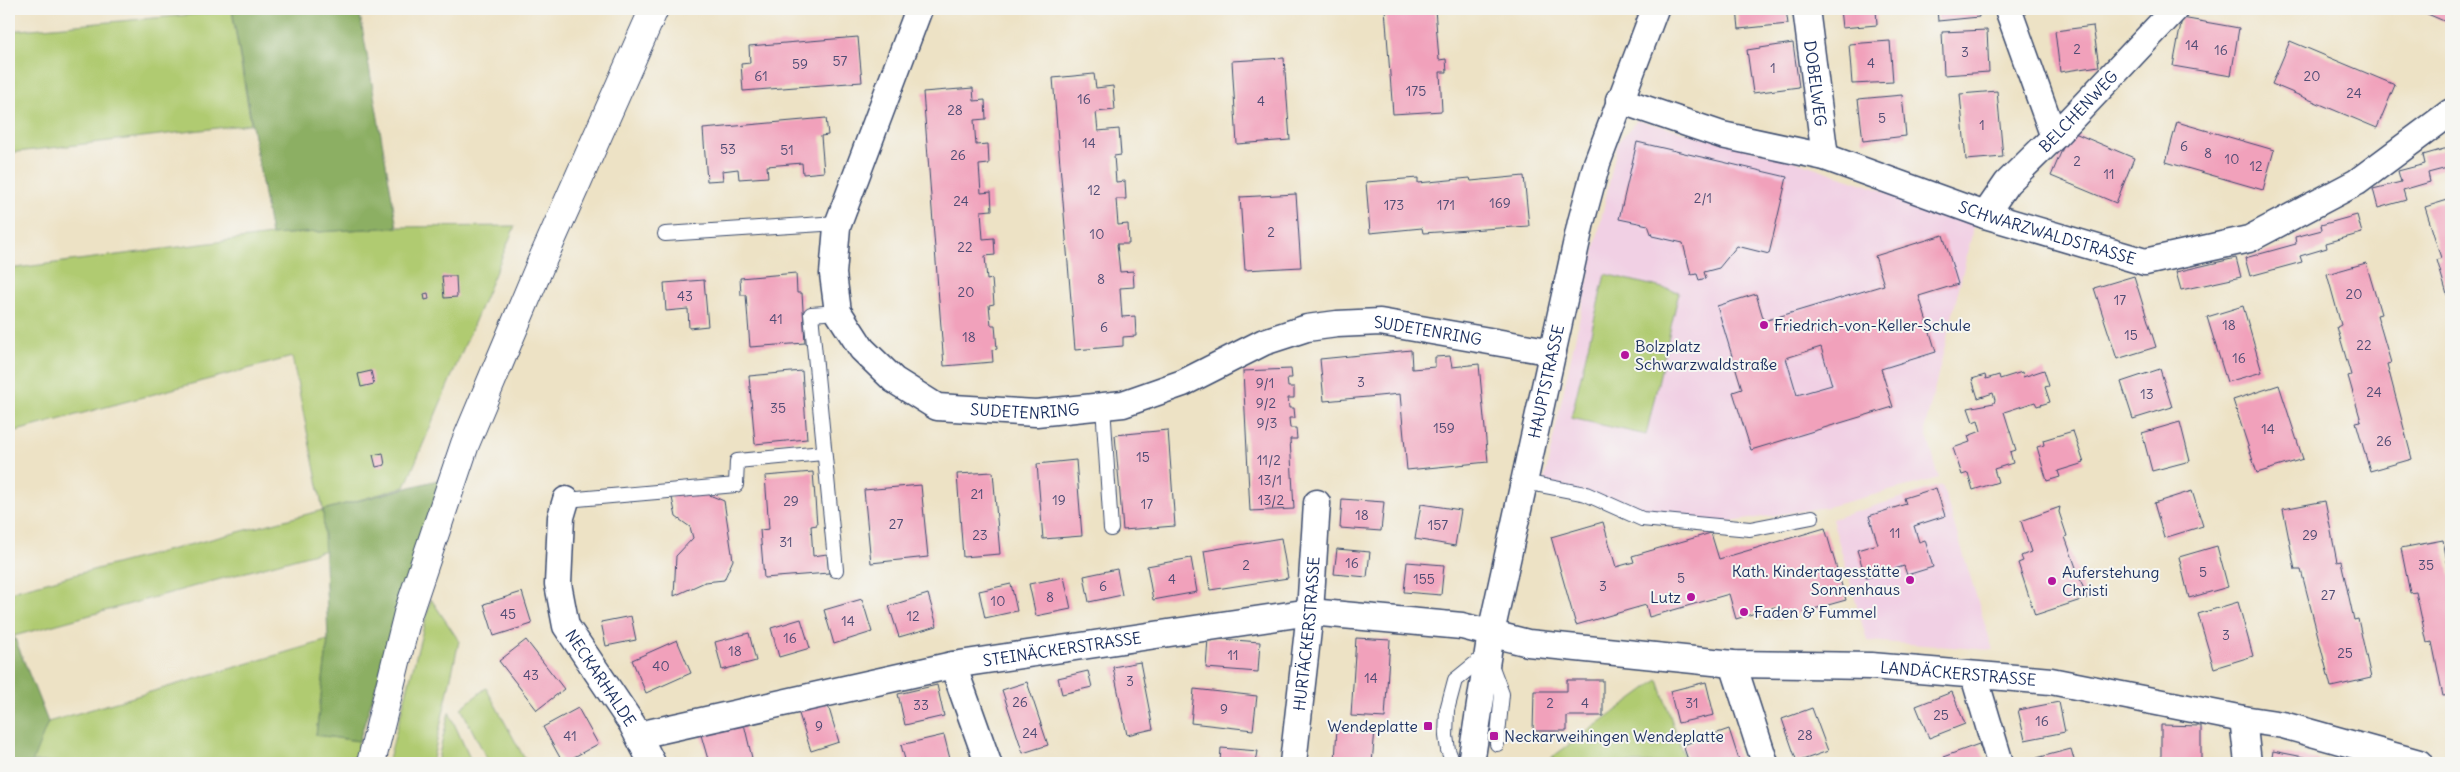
<svg xmlns="http://www.w3.org/2000/svg" width="2460" height="772" font-family="Delius,sans-serif">
  <rect width="100%" height="100%" fill="#f6f6f2"/>
  <filter id="ink" filterUnits="userSpaceOnUse"><feTurbulence type="fractalNoise" baseFrequency=".02" numOctaves="2"/><feDisplacementMap in="SourceGraphic" scale="10" xChannelSelector="R" yChannelSelector="G"/><feConvolveMatrix kernelMatrix="1 2 1 2 8 2 1 2 1" color-interpolation-filters="sRGB"/></filter>
  <filter id="wash" filterUnits="userSpaceOnUse"><feTurbulence type="fractalNoise" baseFrequency=".0096" numOctaves="4" result="noise"/><feDisplacementMap in="SourceGraphic" scale="20" xChannelSelector="R" yChannelSelector="G"/><feGaussianBlur stdDeviation="1.12" result="paint"/><feColorMatrix in="noise" values="0 0 0 0 0 0 0 0 0 0 0 0 0 0 0 0 0 1.4 0 .05"/><feComposite in="paint" operator="in"/></filter>
  <g filter="url(#wash)">
    <rect width="100%" height="100%" fill="#ede2c5"/>
    <!-- built -->
    <path fill="#f1d0e4" d="M1637,120L1796,161L1975,222L1925,428L1939,478L1827,507L1724,523L1636,509L1544,481L1618,142Z
      M1942,485L1993,650L1867,641L1832,519Z"/>
    <!-- green -->
    <path fill="#b0cb71" stroke="#667d68" d="M232,11L251,124L9,153V31Z
      M515,226L405,487L323,510L326,550L14,636L9,630V595L16,590L323,510L292,357L9,433V269L271,235L397,227Z
      M1605,274L1679,292L1646,435L1571,418Z
      M431,599L459,641L432,763H388Z
      M328,640L316,735L359,741L355,763L31,762L48,722Z
      M1658,680L1686,763H1544Z
      M486,688L527,763H489L461,708Z
      M449,712L472,763H437Z"/>
    <!-- forest -->
    <path fill="#8caf63" stroke="#546f60" d="M232,9H359L397,227L271,235Z
      M441,479L359,741L316,735L328,640L323,510Z
      M9,630L14,636L48,722L32,763H9Z"/>
    <g id="blocks">
      <!-- building -->
      <path fill="#f1a1bb" fill-rule="evenodd" d="M1385,9H1435L1439,60L1446,59L1447,72H1440L1442,111L1393,114Z
        M1737,9H1786L1788,24L1739,29Z
        M1840,9H1876L1877,25L1842,28Z
        M1937,9H1978L1979,17L1938,21Z
        M2414,9H2451V24L2430,15Z
        M2182,18L2239,28L2231,76L2173,66Z
        M2093,26L2099,66L2060,72L2055,31Z
        M1987,30L1989,72L1944,75L1942,32Z
        M858,37L862,82L743,91L741,64L750,63L749,46Z
        M1890,41L1893,82L1852,84L1849,44Z
        M2290,41L2395,85L2377,128L2272,84Z
        M1793,43L1799,87L1753,93L1747,50Z
        M1284,58L1290,140L1237,144L1232,61Z
        M1094,74L1096,88L1113,86L1115,110L1096,112L1098,131L1119,129L1121,155L1114,156L1116,182L1125,181L1126,199H1116L1118,225L1128,224L1129,244H1117L1120,272L1133,271L1134,287L1120,288L1122,317L1135,316L1136,336L1123,337V346L1075,350L1053,78Z
        M973,88L974,101L985,100L986,119L974,120L976,145L988,144L989,164L979,165L981,193L991,192L992,210L981,211L983,239L994,238L995,255L985,256L987,280L992,279L994,304L989,305L991,325H995L997,349L992,350L993,362L944,366L923,92Z
        M1997,91L2003,157L1966,160L1960,94Z
        M1902,95L1906,136L1863,141L1858,99Z
        M826,118L828,135L821,136L824,172L803,174L802,163L767,166L768,177L739,179L738,169L722,171L723,180L707,181L703,129Z
        M2177,122L2274,150L2263,190L2166,162Z
        M2070,131L2134,158L2116,203L2051,176Z
        M1637,142L1787,177L1769,254L1737,246L1719,268L1704,272L1706,278L1699,280L1697,274L1691,275L1683,243L1652,236L1648,225L1619,219Z
        M2451,147V167L2428,173L2430,182L2403,190L2406,200L2378,208L2373,189L2401,182L2398,171L2425,164L2423,155Z
        M1524,176L1529,226L1423,233L1422,228L1370,233L1366,182L1418,178V183L1470,178L1471,181Z
        M1296,194L1301,267L1245,270L1240,197Z
        M2451,199V321L2446,306L2450,305L2437,260L2441,258L2425,207Z
        M2357,215L2362,233L2326,243L2327,248L2300,256L2302,262L2250,276L2245,258L2296,244L2295,237L2322,230L2321,225Z
        M1943,235L1958,284L1919,296L1936,352L1881,369L1893,407L1751,450L1733,392L1742,389L1717,306L1756,294L1764,321L1884,285L1875,256ZM1821,347L1832,385L1797,395L1786,358Z
        M2236,258L2241,277L2181,290L2176,272Z
        M2366,263L2381,314L2377,315L2391,363L2387,364L2412,459L2370,471L2356,422L2361,421L2348,376L2351,375L2337,327L2341,325L2327,274Z
        M796,273L797,293H802L805,343L750,347L746,295H741L740,278Z
        M442,276H456L457,297L444,298Z
        M2134,276L2156,347L2117,359L2094,288Z
        M704,280L708,326L689,328L688,309L666,311L664,283Z
        M428,293L429,299L425,300L424,294Z
        M2243,306L2262,372L2227,382L2207,317Z
        M1411,350L1412,369L1435,367V357L1450,356L1452,367L1479,364L1488,462L1407,470L1400,394L1324,401L1320,359Z
        M1291,369L1292,378H1287L1288,387H1294V398H1288L1289,408H1294L1295,418H1289L1290,428H1296L1297,439H1290L1294,509L1250,511L1243,371Z
        M2160,369L2172,407L2133,419L2121,382Z
        M2044,370L2049,386L2045,387L2050,402L2037,406L2035,402L2004,412L2016,450L2010,452L2013,463L1994,469L1998,482L1973,490L1968,473L1962,475L1953,448L1970,442L1968,436L1981,431L1978,420L1973,422L1968,408L1994,403L1995,400L1993,393L1978,398L1972,379L1985,375L1986,379L1999,375L2000,379L2022,372L2023,377Z
        M371,371L374,384L361,387L358,374Z
        M802,371L807,439L755,444L749,376Z
        M2279,385L2303,459L2257,473L2233,400Z
        M2180,422L2190,461L2152,471L2142,433Z
        M1168,430L1175,526L1123,530L1115,435Z
        M2073,431L2084,463L2058,471L2060,477L2047,481L2037,447L2044,445L2043,440Z
        M383,453L385,465L376,467L373,455Z
        M1076,460L1082,536L1043,539L1037,464Z
        M813,472L817,525L811,526L813,556L827,554L829,573L764,578L760,530L769,529L765,476Z
        M993,472L1000,554L963,557L957,474Z
        M921,485L928,557L871,563L864,490Z
        M1936,488L1945,516L1914,526L1919,542L1925,540L1933,567L1907,575L1904,566L1866,578L1857,550L1878,544L1869,516L1906,504L1904,498Z
        M700,491L724,501L733,560L724,580L705,582L674,596L676,556L693,538L690,527L676,517L671,493Z
        M2192,491L2203,526L2164,538L2154,503Z
        M1342,499L1384,502L1381,531L1340,528Z
        M2325,501L2337,562L2341,561L2354,620L2358,619L2371,678L2331,687L2301,570H2295L2283,509Z
        M1421,504L1461,510L1455,546L1415,539Z
        M2060,507L2059,512L2067,536L2065,537L2087,598L2035,615L2018,563L2023,561L2021,556L2031,552L2021,521Z
        M1603,522L1616,567L1634,562L1632,556L1711,533L1719,559L1825,528L1846,600L1778,619L1775,607L1736,619L1729,594L1649,617L1646,605L1576,625L1551,537Z
        M1281,538L1288,578L1210,590L1204,551Z
        M2443,540L2451,582V695L2443,696L2432,642L2427,643L2416,592L2410,593L2401,548Z
        M2217,546L2228,587L2189,598L2179,557Z
        M1337,549L1370,552L1367,577L1334,574Z
        M1191,558L1197,592L1153,600L1147,566Z
        M1407,562L1444,565L1441,595L1404,592Z
        M1117,569L1122,595L1089,602L1084,576Z
        M1064,577L1071,609L1036,616L1029,584Z
        M1011,584L1017,611L985,618L979,591Z
        M522,592L532,624L494,636L484,604Z
        M928,594L937,626L899,637L889,606Z
        M862,599L872,632L834,644L824,610Z
        M2238,602L2253,656L2214,668L2198,614Z
        M631,616L636,640L606,646L601,622Z
        M801,619L810,648L779,657L771,628Z
        M749,633L756,661L722,670L715,642Z
        M1208,638L1260,642L1258,672L1206,668Z
        M1356,638L1390,640L1385,718L1351,716Z
        M526,640L564,689L537,710L499,661Z
        M677,640L691,673L646,693L632,660Z
        M1140,662L1153,729L1127,735L1113,667Z
        M1088,671L1092,687L1062,694L1058,678Z
        M1567,680H1603V716H1567V731H1533L1534,691H1567Z
        M1027,682L1048,745L1023,753L1002,690Z
        M1706,682L1714,715L1678,723L1670,691Z
        M937,685L944,716L905,725L898,694Z
        M1194,689L1257,696L1253,730L1191,723Z
        M1952,692L1965,724L1929,738L1916,706Z
        M827,702L839,742L811,751L798,711Z
        M2059,702L2065,732L2025,740L2018,710Z
        M578,708L598,744L563,763L543,727Z
        M1812,708L1828,751L1797,762L1782,719Z
        M744,724L752,758L730,763H709L701,735Z
        M2161,725L2201,726V763H2161Z
        M1337,727L1375,730L1372,763L1335,761Z
        M1729,729L1739,760L1729,763H1689L1683,745Z
        M944,735L951,763H906L901,745Z
        M1979,744L1986,763H1946L1943,757Z
        M1221,748L1258,751L1256,763H1220Z
        M2071,749L2075,763H2030L2029,760Z
        M2273,751L2319,760L2318,763H2271Z"/>
    </g>
  </g>
  <g filter="url(#ink)">
    <use href="#blocks" fill-opacity="0" stroke="#3a4a6d" stroke-width="1"/>
    <g fill="none" stroke-linecap="round" stroke-linejoin="round">
      <!-- lane casing -->
      <g stroke="#3a4a6d" stroke-width="16">
        <path id="lane" d="M665,234L838,223
          M1103,406L1111,529
          M1524,482L1586,494L1642,519L1750,529L1812,517
          M566,500L736,485L737,461L823,453
          M836,570L811,314L838,312
          M1453,763L1448,750L1446,736L1447,710L1455,680L1487,654L1502,694L1497,744"/>
      </g>
      <!-- street casing -->
      <g stroke="#3a4a6d" stroke-width="29">
        <g id="street">
          <path id="s1" d="M919,9L837,227L833,274L838,312L862,349L894,380L937,407L1036,413L1123,404L1183,383L1264,342L1307,328L1337,324L1380,322L1553,352"/>
          <path id="s2" d="M1806,9L1825,157"/>
          <path d="M2008,9L2054,137"/>
          <path id="s3" d="M1619,100L1722,135L1825,157L1985,215L2145,262L2249,239L2357,182L2451,112"/>
          <path id="s4" d="M1985,215L2007,183L2054,137L2175,9"/>
          <path id="s5" d="M566,500L561,517L558,584L566,626L632,724L652,763"/>
          <path d="M1733,664L1765,763"/>
          <path d="M953,665L988,763"/>
          <path d="M1974,676L2000,763"/>
          <path d="M2243,719L2248,763"/>
          <path id="s6" d="M639,735L953,665L1310,612L1462,626L1528,643L1733,664L1871,666L2051,681L2243,719L2283,725L2419,763"/>
          <path id="s7" d="M1293,763L1310,612L1317,503"/>
          <path id="s8" d="M1471,763L1491,633L1581,222L1597,163L1655,9"/>
        </g>
      </g>
      <!-- secondary casing -->
      <g stroke="#3a4a6d" stroke-width="30">
        <path id="secondary" d="M371,763L408,613L465,444L541,263L654,9"/>
      </g>
      <!-- lane -->
      <use href="#lane" stroke="#fff" stroke-width="14"/>
      <!-- street -->
      <use href="#street" stroke="#fff" stroke-width="26"/>
      <!-- secondary -->
      <use href="#secondary" stroke="#fff" stroke-width="28"/>
    </g>
  </g>
  <!-- markers -->
  <g fill="#b5179e" stroke="#f6f6f2" stroke-width="2">
    <circle cx="1764" cy="325" r="5"/>
    <circle cx="1625" cy="355" r="5"/>
    <circle cx="1910" cy="580" r="5"/>
    <circle cx="2052" cy="581" r="5"/>
    <circle cx="1691" cy="597" r="5"/>
    <circle cx="1744" cy="612" r="5"/>
    <rect x="1423" y="721" width="10" height="10" rx="2.5"/>
    <rect x="1489" y="731" width="10" height="10" rx="2.5"/>
  </g>
  <g text-anchor="middle" stroke-width="4" stroke-linejoin="round" paint-order="stroke">
    <!-- number labels -->
    <g font-size="14" fill="#504c75">
      <text x="2192" y="50">14</text>
      <text x="2077" y="54">2</text>
      <text x="2221" y="55">16</text>
      <text x="1965" y="57">3</text>
      <text x="840" y="66">57</text>
      <text x="1871" y="68">4</text>
      <text x="800" y="69">59</text>
      <text x="1773" y="73">1</text>
      <text x="761" y="81">61</text>
      <text x="2312" y="81">20</text>
      <text x="1416" y="96">175</text>
      <text x="2354" y="98">24</text>
      <text x="1084" y="104">16</text>
      <text x="1261" y="106">4</text>
      <text x="955" y="115">28</text>
      <text x="1882" y="123">5</text>
      <text x="1982" y="130">1</text>
      <text x="1089" y="148">14</text>
      <text x="2184" y="151">6</text>
      <text x="728" y="154">53</text>
      <text x="787" y="155">51</text>
      <text x="2208" y="158">8</text>
      <text x="958" y="160">26</text>
      <text x="2232" y="164">10</text>
      <text x="2077" y="166">2</text>
      <text x="2256" y="171">12</text>
      <text x="2109" y="179">11</text>
      <text x="1094" y="195">12</text>
      <text x="1703" y="203">2/1</text>
      <text x="961" y="206">24</text>
      <text x="1500" y="208">169</text>
      <text x="1394" y="210">173</text>
      <text x="1446" y="210">171</text>
      <text x="1271" y="237">2</text>
      <text x="1097" y="239">10</text>
      <text x="965" y="252">22</text>
      <text x="1101" y="284">8</text>
      <text x="966" y="297">20</text>
      <text x="2354" y="299">20</text>
      <text x="685" y="301">43</text>
      <text x="2120" y="305">17</text>
      <text x="776" y="324">41</text>
      <text x="2229" y="330">18</text>
      <text x="1104" y="332">6</text>
      <text x="2131" y="340">15</text>
      <text x="969" y="342">18</text>
      <text x="2364" y="350">22</text>
      <text x="2239" y="363">16</text>
      <text x="1361" y="387">3</text>
      <text x="1265" y="388">9/1</text>
      <text x="2374" y="397">24</text>
      <text x="2147" y="399">13</text>
      <text x="1266" y="408">9/2</text>
      <text x="778" y="413">35</text>
      <text x="1267" y="428">9/3</text>
      <text x="1444" y="433">159</text>
      <text x="2268" y="434">14</text>
      <text x="2384" y="446">26</text>
      <text x="1143" y="462">15</text>
      <text x="1269" y="465">11/2</text>
      <text x="1270" y="485">13/1</text>
      <text x="977" y="499">21</text>
      <text x="1059" y="505">19</text>
      <text x="1271" y="505">13/2</text>
      <text x="791" y="506">29</text>
      <text x="1147" y="509">17</text>
      <text x="1362" y="520">18</text>
      <text x="896" y="529">27</text>
      <text x="1438" y="530">157</text>
      <text x="1895" y="538">11</text>
      <text x="980" y="540">23</text>
      <text x="2310" y="540">29</text>
      <text x="786" y="547">31</text>
      <text x="1352" y="568">16</text>
      <text x="1246" y="570">2</text>
      <text x="2426" y="570">35</text>
      <text x="2203" y="577">5</text>
      <text x="1681" y="583">5</text>
      <text x="1172" y="584">4</text>
      <text x="1424" y="584">155</text>
      <text x="1103" y="591">6</text>
      <text x="1603" y="591">3</text>
      <text x="2328" y="600">27</text>
      <text x="1050" y="602">8</text>
      <text x="998" y="606">10</text>
      <text x="508" y="619">45</text>
      <text x="913" y="621">12</text>
      <text x="848" y="626">14</text>
      <text x="2226" y="640">3</text>
      <text x="790" y="643">16</text>
      <text x="735" y="656">18</text>
      <text x="2345" y="658">25</text>
      <text x="1233" y="660">11</text>
      <text x="661" y="671">40</text>
      <text x="531" y="680">43</text>
      <text x="1371" y="683">14</text>
      <text x="1130" y="686">3</text>
      <text x="1020" y="707">26</text>
      <text x="1550" y="708">2</text>
      <text x="1585" y="708">4</text>
      <text x="1692" y="708">31</text>
      <text x="921" y="710">33</text>
      <text x="1224" y="714">9</text>
      <text x="1941" y="720">25</text>
      <text x="2042" y="726">16</text>
      <text x="819" y="731">9</text>
      <text x="1030" y="738">24</text>
      <text x="1805" y="740">28</text>
      <text x="570" y="741">41</text>
    </g>
    <!-- street labels -->
    <g font-size="16" fill="#1b2f5e" stroke="#f6f6f2">
      <text dy="6" stroke="none"><textPath href="#s2" startOffset="75">DOBELWEG</textPath></text>
      <text dy="6" stroke="none"><textPath href="#s4" startOffset="140">BELCHENWEG</textPath></text>
      <text dy="6" stroke="none"><textPath href="#s3" startOffset="449">SCHWARZWALDSTRASSE</textPath></text>
      <text dy="6" stroke="none"><textPath href="#s1" startOffset="966">SUDETENRING</textPath></text>
      <text dy="6" stroke="none"><textPath href="#s8" startOffset="389">HAUPTSTRASSE</textPath></text>
      <text dy="6" stroke="none"><textPath href="#s1" startOffset="546">SUDETENRING</textPath></text>
      <text dy="6" stroke="none"><textPath href="#s7" startOffset="130">HURTÄCKERSTRASSE</textPath></text>
      <text dy="6" stroke="none"><textPath href="#s6" startOffset="432">STEINÄCKERSTRASSE</textPath></text>
      <text dy="6" stroke="none"><textPath href="#s6" startOffset="1335">LANDÄCKERSTRASSE</textPath></text>
      <text dy="6" stroke="none"><textPath href="#s5" startOffset="190">NECKARHALDE</textPath></text>
    </g>
    <!-- poi labels -->
    <g font-size="16" fill="#1b2f5e" stroke="#f6f6f2" text-anchor="start">
      <text x="1774" y="331">Friedrich-von-Keller-Schule</text>
      <text x="1635" y="352">Bolzplatz<tspan x="1635" dy="18">Schwarzwaldstraße</tspan></text>
      <text x="1900" y="577" text-anchor="end">Kath. Kindertagesstätte<tspan x="1900" dy="18">Sonnenhaus</tspan></text>
      <text x="2062" y="578">Auferstehung<tspan x="2062" dy="18">Christi</tspan></text>
      <text x="1681" y="603" text-anchor="end">Lutz</text>
      <text x="1754" y="618">Faden &amp; Fummel</text>
      <text x="1418" y="732" text-anchor="end">Wendeplatte</text>
      <text x="1504" y="742">Neckarweihingen Wendeplatte</text>
    </g>
  </g>
  <!-- margin -->
  <rect width="2460" height="772" fill="none" stroke="#f6f6f2" stroke-width="30"/>
</svg>
